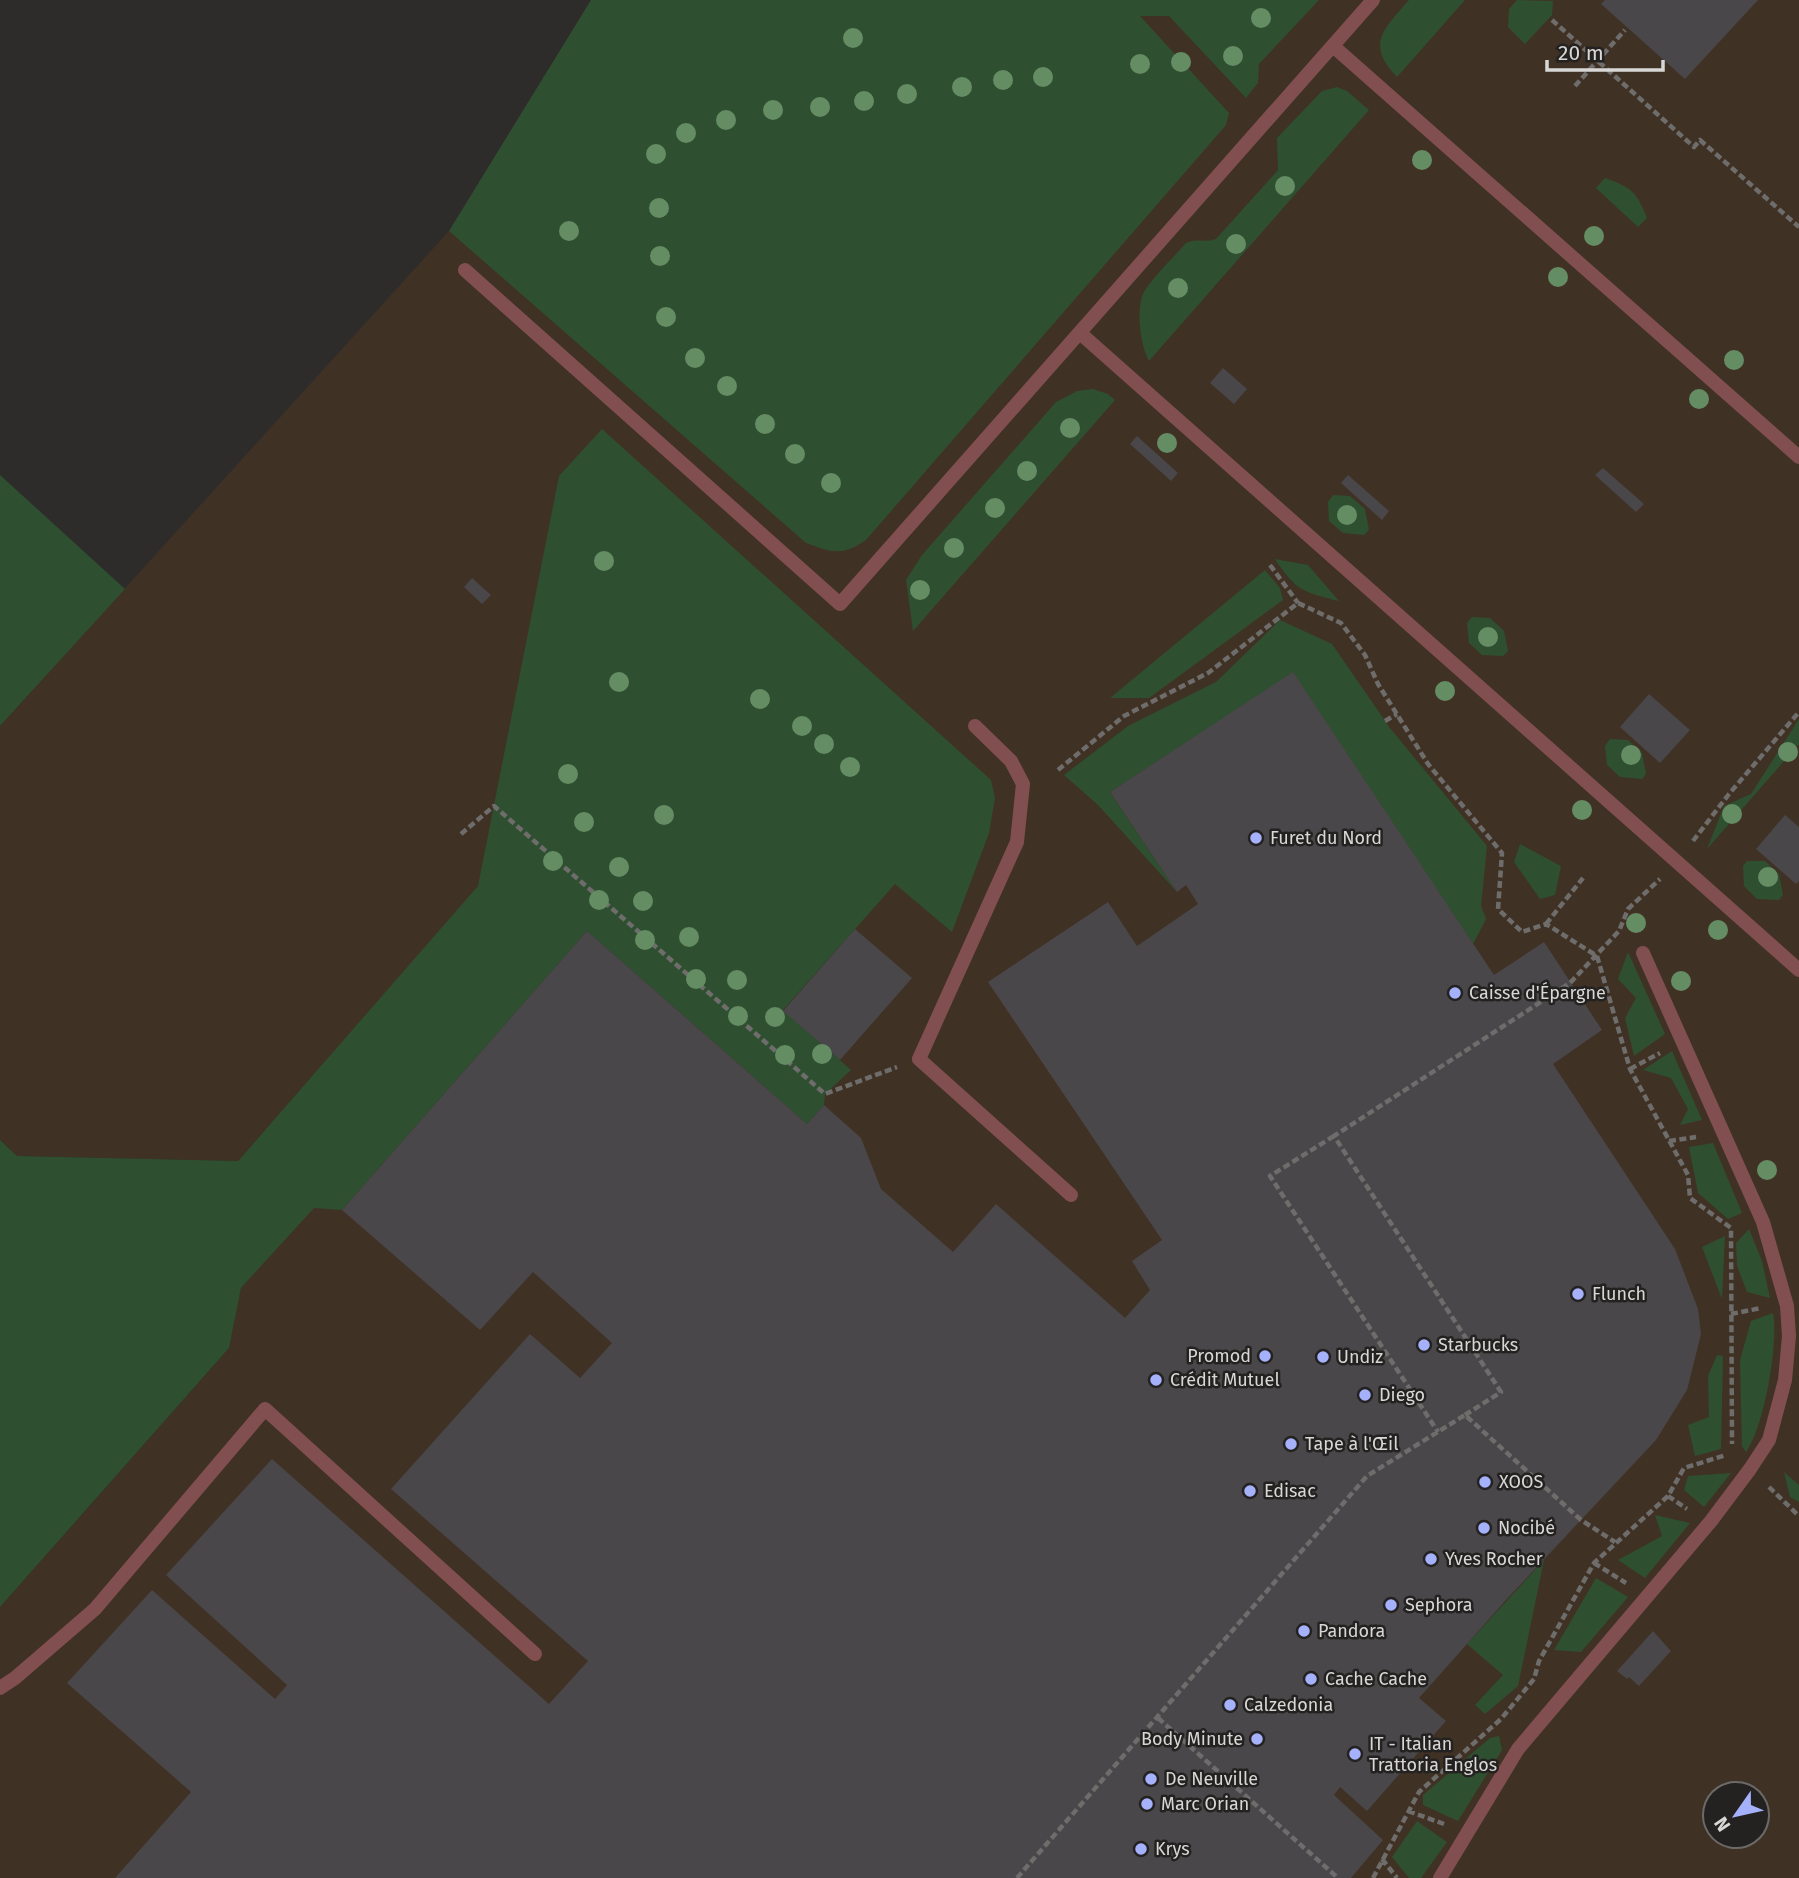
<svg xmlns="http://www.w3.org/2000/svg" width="1799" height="1878" font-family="'Fira Sans',sans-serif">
  <rect width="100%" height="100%" fill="#2e2c2a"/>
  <!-- commercial -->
  <path fill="#403125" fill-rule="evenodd" d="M591,0H1799V1878H0V1607L229,1348L241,1288L314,1207L409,967L238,1161L17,1156L0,1140V726L449,231ZM1715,1794H1757V1836H1715Z"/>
  <!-- green -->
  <path fill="#2f4f31" d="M591,0H1319L1259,64L1258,83L1246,98L1169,16H1140L1229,113L1226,125L866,540C841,557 832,552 806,543L449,231Z
    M1409,0H1465L1397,77C1365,44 1384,29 1409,0Z
    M1517,0L1553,1L1552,15L1525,44L1508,27L1509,9Z
    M1337,87L1347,91L1369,110L1149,361C1140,345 1135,307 1145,290C1156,274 1173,258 1186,243C1197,238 1205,243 1216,239L1278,170L1277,138L1322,91Z
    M1605,178C1631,187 1637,192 1647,218L1638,227L1596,188Z
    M1093,389L1108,394L1115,400L913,631L906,580L922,555L1056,402L1077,391Z
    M602,429L991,780L995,798L989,833L952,932L895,884L783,1010L851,1070L825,1094L824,1105L807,1124L587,931L342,1210L314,1208L241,1288L229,1348L0,1607V1140L17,1156L238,1161L478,886L559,476Z
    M0,475L125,589L0,726Z
    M1333,495L1350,496L1365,509L1369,530L1364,535L1343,533L1329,521L1328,502Z
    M1275,559L1308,565L1339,601C1303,592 1296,591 1275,559Z
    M1265,570L1280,588L1283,600L1149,698H1110Z
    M1472,617L1490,618L1504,631L1508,651L1503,656L1482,655L1469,643L1467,623Z
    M1280,620L1332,644L1390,728L1487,846L1481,906L1486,919L1473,944L1293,673L1110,792L1177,892L1098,805L1064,775L1128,726L1216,682Z
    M1799,719V744L1707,849L1724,806L1751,794Z
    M1610,739L1628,740L1642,753L1646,774L1642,779L1620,777L1607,765L1605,746Z
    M1520,844L1561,866L1555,895L1540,899L1514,862Z
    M1747,861H1765L1779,874L1783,895L1779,900L1757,899L1744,886L1743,866Z
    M1628,952L1665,1034L1634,1056L1625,1018L1636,998L1618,979Z
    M1672,1051L1702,1120L1680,1125L1688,1109L1671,1078L1643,1070Z
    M1713,1143L1742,1213L1728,1219L1698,1193L1689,1147Z
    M1749,1229L1762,1261L1770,1298L1747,1292L1737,1266L1736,1243Z
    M1725,1236L1722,1299L1702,1247Z
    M1773,1313C1779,1342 1764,1428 1746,1452L1742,1446L1740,1360L1751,1321Z
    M1717,1355L1723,1356L1721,1449L1695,1456L1688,1425L1709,1417L1708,1376Z
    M1784,1472L1799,1485V1502L1790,1497Z
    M1731,1473L1704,1507L1684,1490L1688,1476Z
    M1655,1515L1690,1523L1645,1578L1618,1560L1662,1536Z
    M1544,1560L1518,1686L1485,1714L1475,1705L1503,1675L1467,1644Z
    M1596,1578L1628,1597L1581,1652L1554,1650Z
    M1499,1736L1502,1750L1458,1821L1423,1805V1795L1490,1738Z
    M1417,1821L1447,1842L1421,1878H1409L1392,1857Z"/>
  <!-- building -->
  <path fill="#494749" d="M1605,0H1758L1685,79L1601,4Z
    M1223,368L1247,389L1234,404L1210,383Z
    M1137,436L1178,473L1171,481L1130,444Z
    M1603,468L1644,504L1636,512L1595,475Z
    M1348,475L1389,511L1382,520L1341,483Z
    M472,578L491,595L482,604L464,587Z
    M1293,672L1494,975L1544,942L1602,1030L1553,1064L1675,1249L1698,1309L1701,1334L1687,1390L1656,1440L1506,1600L1419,1698L1446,1721L1367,1811L1340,1787L1334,1795L1383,1840L1351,1878H115L191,1792L67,1683L152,1590L275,1699L287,1685L166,1575L272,1459L549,1704L588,1661L391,1489L530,1334L580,1378L612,1343L533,1272L480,1330L342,1210L587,931L807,1124L824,1105L861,1138L881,1189L953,1252L996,1204L1125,1318L1150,1290L1132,1261L1162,1240L988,982L1108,902L1137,946L1198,904L1186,885L1177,892L1110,792Z
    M1649,694L1690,730L1660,763L1620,727Z
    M1785,815L1799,827V881L1796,884L1756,849Z
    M855,929L912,978L840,1060L783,1011Z
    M1653,1631L1671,1651L1639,1686L1629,1677L1627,1679L1617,1671Z"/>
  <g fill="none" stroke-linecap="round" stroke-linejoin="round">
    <!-- path -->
    <path stroke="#6e6d6b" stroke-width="4.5" stroke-dasharray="7 3.5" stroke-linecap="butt" d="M1552,20L1694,147L1700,140L1799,227
      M1575,86L1625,30
      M1270,565L1298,603
      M1385,721L1397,714
      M1058,770L1124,716L1208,673L1298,603L1341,623L1365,655L1378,684L1428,764L1502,853L1498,909L1522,932L1546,924L1597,956L1630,1069L1688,1175L1690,1198L1731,1228L1732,1444
      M461,834L494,806L825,1094L897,1067
      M1693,841L1729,794L1799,712
      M1546,924L1583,878
      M1630,1069L1660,1053
      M1334,1136L1270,1176L1438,1432
      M1669,1141L1696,1137
      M1731,1314L1761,1308
      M1465,1415L1501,1392L1334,1136L1570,983L1619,931L1628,909L1660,879
      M1769,1487L1799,1516
      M1668,1496L1687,1509
      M1594,1563L1626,1583
      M1158,1718L1338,1878
      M1408,1811L1444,1824
      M1382,1859L1397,1878
      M1017,1878L1367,1476L1465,1415L1581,1520L1615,1542
      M1373,1878L1419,1792L1501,1719L1534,1679L1539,1661L1594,1563L1668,1496L1684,1468L1726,1455"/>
    <!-- lane -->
    <path stroke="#824f50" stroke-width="14" d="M1333,46L1799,457
      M465,270L840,604L1373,0
      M1080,333L1799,970
      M975,726L1011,761L1023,784L1017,842L919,1059L1071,1195
      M0,1688L15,1678L95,1609L265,1409L535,1654
      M1440,1878L1518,1749L1711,1521L1750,1469L1769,1440L1785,1380L1789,1336L1787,1306L1763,1222L1643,953"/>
  </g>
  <!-- trees -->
  <g fill="#658d64">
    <circle cx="1261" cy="18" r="10"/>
    <circle cx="853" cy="38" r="10"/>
    <circle cx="1233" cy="56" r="10"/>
    <circle cx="1181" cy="62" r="10"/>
    <circle cx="1140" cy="64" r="10"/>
    <circle cx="1043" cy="77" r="10"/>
    <circle cx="1003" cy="80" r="10"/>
    <circle cx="962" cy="87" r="10"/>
    <circle cx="907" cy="94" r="10"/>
    <circle cx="864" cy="101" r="10"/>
    <circle cx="820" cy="107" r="10"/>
    <circle cx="773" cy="110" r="10"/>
    <circle cx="726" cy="120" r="10"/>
    <circle cx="686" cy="133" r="10"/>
    <circle cx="656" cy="154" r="10"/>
    <circle cx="1422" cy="160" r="10"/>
    <circle cx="1285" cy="186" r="10"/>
    <circle cx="659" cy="208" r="10"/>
    <circle cx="569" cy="231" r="10"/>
    <circle cx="1594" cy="236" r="10"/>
    <circle cx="1236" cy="244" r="10"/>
    <circle cx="660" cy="256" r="10"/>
    <circle cx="1558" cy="277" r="10"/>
    <circle cx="1178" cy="288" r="10"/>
    <circle cx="666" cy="317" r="10"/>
    <circle cx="695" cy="358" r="10"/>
    <circle cx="1734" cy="360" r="10"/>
    <circle cx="727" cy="386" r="10"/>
    <circle cx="1699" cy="399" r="10"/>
    <circle cx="765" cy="424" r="10"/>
    <circle cx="1070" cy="428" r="10"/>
    <circle cx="1167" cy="443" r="10"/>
    <circle cx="795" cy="454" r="10"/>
    <circle cx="1027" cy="471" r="10"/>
    <circle cx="831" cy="483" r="10"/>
    <circle cx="995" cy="508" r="10"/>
    <circle cx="1347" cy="515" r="10"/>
    <circle cx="954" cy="548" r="10"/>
    <circle cx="604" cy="561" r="10"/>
    <circle cx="920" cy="590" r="10"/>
    <circle cx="1488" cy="637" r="10"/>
    <circle cx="619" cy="682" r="10"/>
    <circle cx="1445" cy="691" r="10"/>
    <circle cx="760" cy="699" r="10"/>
    <circle cx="802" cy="726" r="10"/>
    <circle cx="824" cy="744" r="10"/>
    <circle cx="1788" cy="752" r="10"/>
    <circle cx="1631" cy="755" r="10"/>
    <circle cx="850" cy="767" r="10"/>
    <circle cx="568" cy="774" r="10"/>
    <circle cx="1582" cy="810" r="10"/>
    <circle cx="1732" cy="814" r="10"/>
    <circle cx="664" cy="815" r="10"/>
    <circle cx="584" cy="822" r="10"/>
    <circle cx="553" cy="861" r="10"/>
    <circle cx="619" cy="867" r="10"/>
    <circle cx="1768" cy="877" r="10"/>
    <circle cx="599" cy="900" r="10"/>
    <circle cx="643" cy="901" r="10"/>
    <circle cx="1636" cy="923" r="10"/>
    <circle cx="1718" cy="930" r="10"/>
    <circle cx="689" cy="937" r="10"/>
    <circle cx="645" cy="940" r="10"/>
    <circle cx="696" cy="979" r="10"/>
    <circle cx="737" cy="980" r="10"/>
    <circle cx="1681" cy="981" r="10"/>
    <circle cx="738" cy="1016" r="10"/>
    <circle cx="775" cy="1017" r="10"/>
    <circle cx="822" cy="1054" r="10"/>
    <circle cx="785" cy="1055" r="10"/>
    <circle cx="1767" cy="1170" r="10"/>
  </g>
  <!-- markers -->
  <g fill="#a6b1fc" stroke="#242221" stroke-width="2.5">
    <circle cx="1256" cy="838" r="7"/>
    <circle cx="1455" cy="993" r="7"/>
    <circle cx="1578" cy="1294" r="7"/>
    <circle cx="1424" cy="1345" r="7"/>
    <circle cx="1265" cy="1356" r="7"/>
    <circle cx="1323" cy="1357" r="7"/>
    <circle cx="1156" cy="1380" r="7"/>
    <circle cx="1365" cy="1395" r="7"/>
    <circle cx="1291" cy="1444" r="7"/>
    <circle cx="1485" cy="1482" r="7"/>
    <circle cx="1250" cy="1491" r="7"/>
    <circle cx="1484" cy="1528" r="7"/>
    <circle cx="1431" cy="1559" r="7"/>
    <circle cx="1391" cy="1605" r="7"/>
    <circle cx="1304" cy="1631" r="7"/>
    <circle cx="1311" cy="1679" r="7"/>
    <circle cx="1230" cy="1705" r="7"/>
    <circle cx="1257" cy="1739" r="7"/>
    <circle cx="1355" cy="1754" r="7"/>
    <circle cx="1151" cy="1779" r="7"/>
    <circle cx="1147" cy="1804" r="7"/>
    <circle cx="1141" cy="1849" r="7"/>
  </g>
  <g text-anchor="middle" stroke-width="5" stroke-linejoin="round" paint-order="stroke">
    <!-- poi labels -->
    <g font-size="18" fill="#d8d7d6" stroke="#242221" text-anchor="start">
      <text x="1270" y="844">Furet du Nord</text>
      <text x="1469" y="999">Caisse d'Épargne</text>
      <text x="1592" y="1300">Flunch</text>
      <text x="1438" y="1351">Starbucks</text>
      <text x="1251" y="1362" text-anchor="end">Promod</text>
      <text x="1337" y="1363">Undiz</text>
      <text x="1170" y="1386">Crédit Mutuel</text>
      <text x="1379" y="1401">Diego</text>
      <text x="1305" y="1450">Tape à l'Œil</text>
      <text x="1499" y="1488">XOOS</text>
      <text x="1264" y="1497">Edisac</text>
      <text x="1498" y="1534">Nocibé</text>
      <text x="1445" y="1565">Yves Rocher</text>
      <text x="1405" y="1611">Sephora</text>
      <text x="1318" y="1637">Pandora</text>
      <text x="1325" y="1685">Cache Cache</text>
      <text x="1244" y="1711">Calzedonia</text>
      <text x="1243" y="1745" text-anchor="end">Body Minute</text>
      <text x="1369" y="1750">IT - Italian<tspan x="1369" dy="21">Trattoria Englos</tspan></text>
      <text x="1165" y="1785">De Neuville</text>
      <text x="1161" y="1810">Marc Orian</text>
      <text x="1155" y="1855">Krys</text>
    </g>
  </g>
  <!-- north arrow -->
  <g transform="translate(1736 1815) rotate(236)"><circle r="33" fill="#242221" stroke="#6c6a69" stroke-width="2"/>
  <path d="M0-5L12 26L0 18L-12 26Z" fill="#a6b1fc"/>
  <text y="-10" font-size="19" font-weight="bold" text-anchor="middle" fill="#d8d7d6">N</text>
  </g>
  <!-- scale -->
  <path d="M1547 60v10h116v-10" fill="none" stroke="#d8d7d6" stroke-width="3.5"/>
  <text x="1558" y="60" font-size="21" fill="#d8d7d6" stroke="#242221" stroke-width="5" paint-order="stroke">20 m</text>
</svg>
